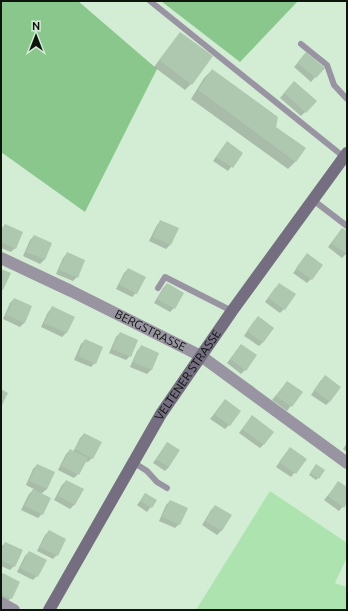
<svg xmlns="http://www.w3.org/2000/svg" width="348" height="611" font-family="Ubuntu,sans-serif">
  <rect width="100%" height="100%" fill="#d3ecd4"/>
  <!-- green -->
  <path fill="#ade3af" d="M270,491L347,543V557L335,583L347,587V610H196Z"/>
  <!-- forest -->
  <path fill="#8ac78d" d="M1,1H78L157,69L85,212L1,152Z
    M161,1H298L240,62Z"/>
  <!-- shadow -->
  <path fill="#0003" d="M180,33L191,84L185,90L154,67Z
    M302,58L323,68L311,82L294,67Z
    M212,70L275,128L296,161L288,169L191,99L204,78Z
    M290,86L305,112L301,116L280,98Z
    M223,147L242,153L228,171L213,161Z
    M161,221L170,245L166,249L149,241L157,225Z
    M5,225L15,248L11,252L1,248V229Z
    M342,229L347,233V253L342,258L328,247Z
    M34,236L51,244L44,260L40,264L23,256L30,240Z
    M67,253L77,277L73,281L56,274L63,258Z
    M307,255L311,279L307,283L293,273Z
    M128,269L136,293L132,297L116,289L124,273Z
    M167,284L174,308L170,312L154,303L163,288Z
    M275,288L284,309L280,313L265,302Z
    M14,299L31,307L24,323L20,327L3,319L10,303Z
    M52,308L73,318L66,333L62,337L41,327L48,312Z
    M254,321L263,342L259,346L244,336Z
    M120,333L130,356L126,360L109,353L116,337Z
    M85,340L95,363L91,367L74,360L81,344Z
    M241,345L245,370L241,374L227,363Z
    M141,347L158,354L151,370L147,374L130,367L137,351Z
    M321,380L330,401L326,405L311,395Z
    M287,382L301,392L287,411L272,400Z
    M225,400L229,425L225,429L210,419Z
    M248,421L264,444L260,448L239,433Z
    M84,434L92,458L88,462L85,461L78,474L74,478L58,470L66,454L70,450L73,452L80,438Z
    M167,443L169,467L165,471L153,463Z
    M347,443V452L343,449Z
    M287,452L305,459L291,477L276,467Z
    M37,465L54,473L47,489L41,494L42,514L38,518L21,510L29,494L34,489L26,485L33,469Z
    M315,467L324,471L316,480L309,475Z
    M66,481L83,489L74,505L70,509L54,500L62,485Z
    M339,482L347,488V501L339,511L324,500Z
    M145,494L156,500L147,512L137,505Z
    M170,501L179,524L175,528L159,521L166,505Z
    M215,506L231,516L221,531L217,535L202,525L211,510Z
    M49,531L57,555L53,559L37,551L45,535Z
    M5,543L14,566L10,570L1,566V547Z
    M29,552L37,576L33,580L17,572L25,556Z
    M1,576L11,598L7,602L1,599Z"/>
  <!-- building -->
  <path fill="#aec7af" d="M180,32L213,56L192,85L159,60Z
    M306,52L325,68L316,78L297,63Z
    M212,69L278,117L276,127L306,148L296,162L198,90Z
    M294,81L317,101L306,113L284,93Z
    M227,141L243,153L233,168L216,157Z
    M160,220L179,228L171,245L153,237Z
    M5,224L23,232L16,249L1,242V232Z
    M342,228L347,231V254L331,243Z
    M34,235L52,243L45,260L26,252Z
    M67,252L85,260L78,278L59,270Z
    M307,253L323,265L312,280L296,268Z
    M128,268L146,277L137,294L119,284Z
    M1,269L11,273L3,290H1Z
    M167,283L184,293L175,309L157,299Z
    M279,283L296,294L285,310L268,298Z
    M14,298L32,306L25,323L6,315Z
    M52,306L75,317L67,333L44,323Z
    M258,316L274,328L263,343L247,331Z
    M120,332L138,340L131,357L112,349Z
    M85,339L103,347L96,364L78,356Z
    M241,344L257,355L246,371L230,359Z
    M141,345L159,353L152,370L133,362Z
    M325,375L341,387L330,402L314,390Z
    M287,381L303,392L292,407L276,396Z
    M1,389L8,393L1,407Z
    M225,399L241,411L230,426L214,414Z
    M252,415L274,432L264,445L242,429Z
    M84,433L102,442L93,459L75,449Z
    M167,442L180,450L169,467L156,459Z
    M290,447L307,459L296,474L279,462Z
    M70,449L88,458L79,475L61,466Z
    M37,464L55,472L47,489L29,481Z
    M316,464L325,470L319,479L310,473Z
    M66,480L84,489L75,505L58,496Z
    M338,481L347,487V503L344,508L328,496Z
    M33,489L51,498L43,515L25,506Z
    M145,493L157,500L152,508L140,501Z
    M170,500L188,508L180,525L162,517Z
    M215,505L232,515L222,531L205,521Z
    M49,530L66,539L58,556L40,547Z
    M5,542L23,550L15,567L1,560V550Z
    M29,551L47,560L38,577L20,568Z
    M3,573L20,582L12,599L1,594V576Z"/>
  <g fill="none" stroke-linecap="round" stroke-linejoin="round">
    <!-- lane -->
    <path stroke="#9994a1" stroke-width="6" d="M150,1L344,157
      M301,44L327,65L334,85L347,99
      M313,200L347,226
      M158,288L165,277L232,311
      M133,462L147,471L157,482L167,488"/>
    <!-- street -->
    <g stroke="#9994a1" stroke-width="12">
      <path id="s1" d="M1,258L71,291L201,356L347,463"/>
      <path d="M1,603L14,610"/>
    </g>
    <!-- secondary -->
    <path stroke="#756e81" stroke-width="12" id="s2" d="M49,610L161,414L232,311L347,153"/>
  </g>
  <g text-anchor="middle" stroke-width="3" stroke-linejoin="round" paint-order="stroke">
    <!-- street labels -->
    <g font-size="12" fill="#0d150d" stroke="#d3ecd4">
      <text dy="4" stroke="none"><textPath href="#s1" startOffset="166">BERGSTRASSE</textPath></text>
      <text dy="4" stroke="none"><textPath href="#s2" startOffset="273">VELTENER STRASSE</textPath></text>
    </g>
  </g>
  <!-- border -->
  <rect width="348" height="611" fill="none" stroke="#0d150d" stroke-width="4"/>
  <!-- north arrow -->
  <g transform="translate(36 36)" stroke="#d3ecd4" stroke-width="3" paint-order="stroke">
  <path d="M0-3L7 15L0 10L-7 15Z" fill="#0d150d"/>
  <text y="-6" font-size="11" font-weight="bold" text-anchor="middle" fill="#0d150d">N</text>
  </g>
</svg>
